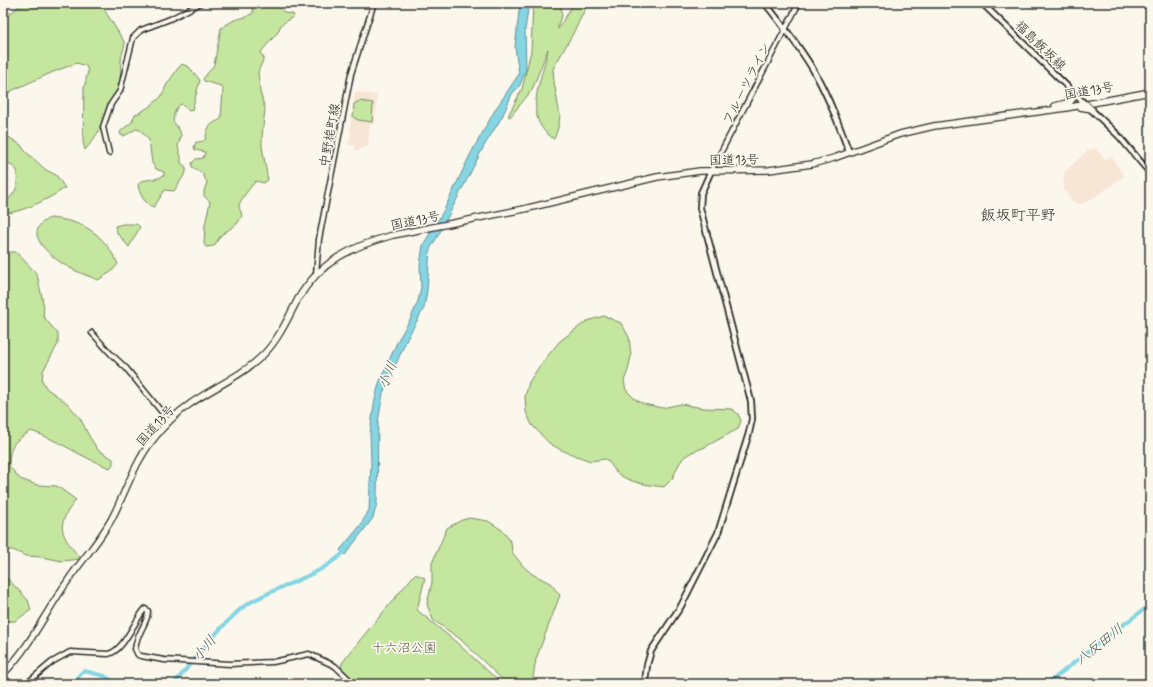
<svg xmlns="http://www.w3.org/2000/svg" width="1153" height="687" font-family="Mynerve,'Klee One',sans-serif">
  <rect width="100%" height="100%" fill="#fbf7ec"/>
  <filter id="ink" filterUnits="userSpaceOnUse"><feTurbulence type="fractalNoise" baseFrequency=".025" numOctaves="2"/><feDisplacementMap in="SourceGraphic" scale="8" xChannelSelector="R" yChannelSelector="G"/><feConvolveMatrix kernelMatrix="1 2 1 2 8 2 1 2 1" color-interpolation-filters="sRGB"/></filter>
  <g filter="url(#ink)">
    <!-- built -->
    <path fill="#f7e5d5" d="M355,92L377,95L375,124H370L368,146L355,151V145H348L351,134L350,128Z
      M1096,148L1105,160L1111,156L1124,176L1098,195L1083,204H1077L1072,200L1064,189V173L1088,150Z"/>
    <!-- green -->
    <path fill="#c5e69f" stroke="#788865" d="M23,3H100L125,43C124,49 121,55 121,61C120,67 121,74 120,80C113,105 102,131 85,150L83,142L84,88L88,71L86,66L77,63L53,72L11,91L3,99V14L11,13Z
      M248,3H274L285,13L293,14L294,16L281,25L278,32L260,53L264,58L258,72L260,92L265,109L262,136V147L268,180L264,183L256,181C252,185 239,201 239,206C239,210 242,212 242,216L237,224L221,235L214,246L206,247L204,244L205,225L210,202L204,196V191L207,182L202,173L192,167V163L196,159L203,158L205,153V152L195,150L194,148L196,142C209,142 204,138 208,129C211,123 216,122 221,119L223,89L221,86L204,81L203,79L214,65L221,28L234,20L246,17L253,13V9Z
      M533,3H563L561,7L562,16L558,24V29L574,3H588L576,28L553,69L554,82L560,116L558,128L554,139C520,117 543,79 548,49L532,90L510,117L508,116L522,89L531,51Z
      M182,64L189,67L200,80L192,110L189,111L181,104C175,108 174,114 173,121L180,131L181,136L178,146L179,151L181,156V163L186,167V172L174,191L165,190L154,207C145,205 139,193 138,185L141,181L159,178L164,175V172L156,169L152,163L149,140L140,130L136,129L124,136L121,135L120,132L122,130L132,122L135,114L139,113L149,107L161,97L167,84L179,67Z
      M359,101L373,103L372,122L358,120L353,117L354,104Z
      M7,136L21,145L25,151L46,170L56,175L65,188C47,200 25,211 3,214C3,202 11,199 16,189C18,184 17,176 17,170L3,158V139Z
      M50,218C84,221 103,233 118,264L111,272L98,280C89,276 79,273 70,268C53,259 18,232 50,218Z
      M123,224H136L140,227L129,247L117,233L115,226Z
      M3,252H16L37,274L44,307L43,316L58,334V344L43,371L42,380L46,388L67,403L80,418L89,436L98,450L113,459V464L110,468C82,458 59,440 31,431C13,442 10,444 9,466L20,479L37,485L57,486L76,500C54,527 61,535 81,559L62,561L42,557L26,556L13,550H3Z
      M604,316L621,323L629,337L631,356L628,370L624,381L626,390L636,400L644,404L662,408L681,404L703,408L732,409L738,414L741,421L738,429L703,448L692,452L684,457L679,464L672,479L664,487C649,485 628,483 616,472C613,468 610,463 606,459L590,461L561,450L549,443L532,425L526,412L525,397L529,382L541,364L560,341L587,321Z
      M470,518L488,521L502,530L511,542L512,552L523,566L532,574L550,583L560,595L536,659L533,677L537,684H507L459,638L433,620L427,604L432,582V563L447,528L462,520Z
      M3,574L28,600L31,610L15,621H3Z
      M415,574L425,578L417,610L456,642L502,684H358L341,667L342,663L360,640Z"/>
    <!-- water -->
    <path fill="#86d5e3" stroke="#629199" d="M520,3H529L525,30L526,69L520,85L512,94L502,117L484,146L439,234L430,249L427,291L424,308L408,337L383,393L378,422L377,503L373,518L345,555L340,550L360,526L369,510L371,463L370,433L374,404L379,383L398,340L411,318L418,301L421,287L420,265L423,245L444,210L470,155L495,110L519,74L515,47Z"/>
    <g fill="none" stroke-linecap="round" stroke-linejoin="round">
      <!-- river -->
      <path stroke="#86d5e3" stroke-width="4" d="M78,684C77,678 79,674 84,671L105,676L116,684
        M174,684C192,662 208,641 228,621C234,615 240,609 246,605C277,585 321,577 346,550
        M1047,684L1108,636L1150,605"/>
      <!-- secondary casing -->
      <g stroke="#2b2b2b" stroke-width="7">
        <path id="secondary" d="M109,153L103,127L111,104L120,91L133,38L141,30L170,19L201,3
          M711,171L799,3
          M316,274L319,239L351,74L374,3
          M92,333L111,354L126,368L169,421
          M26,684L52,662L70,652L108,654C124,651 134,621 145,609L148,611C148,620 143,625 140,633C137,637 136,644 135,649L138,655L141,656L164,660L230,664L273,662L309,654L335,666L354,684"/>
      </g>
      <!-- primary casing -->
      <g stroke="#2b2b2b" stroke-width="8">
        <path id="primary" d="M765,3C783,26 801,48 815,73C829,98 839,125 849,152
          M982,3L1083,102L1119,136L1150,173
          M645,684L647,665L651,651L681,606L718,533L749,433L752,419L751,401L700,208L701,193L711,171"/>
      </g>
      <!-- highway casing -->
      <g stroke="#2b2b2b" stroke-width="8">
        <path id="highway" d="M1055,106L1070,102L1074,97L1073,91
          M1080,107L1092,109
          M3,674C30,647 45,613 67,582C81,561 98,543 111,520C125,494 133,466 151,442C162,428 175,414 190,404C214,387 244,375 265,353C280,337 288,318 298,299C320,261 353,246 393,235L524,209L657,177L700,171L769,170L812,164L834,158L900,134L934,126L1066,108L1150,92"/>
      </g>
      <!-- secondary -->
      <use href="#secondary" stroke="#fbf7ec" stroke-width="4"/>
      <!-- primary -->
      <use href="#primary" stroke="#fbf7ec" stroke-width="4.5"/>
      <!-- highway -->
      <use href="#highway" stroke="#fbf7ec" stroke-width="5.5"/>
      <!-- rail -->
      <path stroke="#2b2b2b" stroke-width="1" d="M986,3L1113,126L1150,169"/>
    </g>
  </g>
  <g text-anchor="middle" stroke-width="3.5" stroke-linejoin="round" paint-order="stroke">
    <!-- street labels -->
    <g font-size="13" fill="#2b2b2b" stroke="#fbf7ec">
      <text transform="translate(1041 45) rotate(44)" y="5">福島飯坂線</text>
      <text transform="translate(746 83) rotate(-63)" y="5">フルーツライン</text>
      <text transform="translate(1089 90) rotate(-10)" y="5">国道13号</text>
      <text transform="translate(329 135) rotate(-80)" y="5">中野梍町線</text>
      <text transform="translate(734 159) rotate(-1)" y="5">国道13号</text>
      <text transform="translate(415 220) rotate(-12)" y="5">国道13号</text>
      <text transform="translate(155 425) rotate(-48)" y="5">国道13号</text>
    </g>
    <!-- park labels -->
    <g font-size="13" fill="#525a48" stroke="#fbf7ec">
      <text x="404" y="652">十六沼公園</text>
    </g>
    <!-- water labels -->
    <g font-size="14" font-style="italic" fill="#425659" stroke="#fbf7ec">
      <text transform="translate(387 375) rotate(-67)" y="5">小川</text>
      <text transform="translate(1099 644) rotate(-38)" y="5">八反田川</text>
      <text transform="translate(204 648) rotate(-50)" y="5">小川</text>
    </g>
    <!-- quarter labels -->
    <g font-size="15" fill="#2b2b2b" stroke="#fbf7ec">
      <text x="1018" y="220">飯坂町平野</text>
    </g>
  </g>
  <!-- margin -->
  <rect width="1153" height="687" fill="none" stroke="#fbf7ec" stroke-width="16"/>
  <rect x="8" y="8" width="1137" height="671" fill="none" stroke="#2b2b2b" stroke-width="1.5" filter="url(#ink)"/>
</svg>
